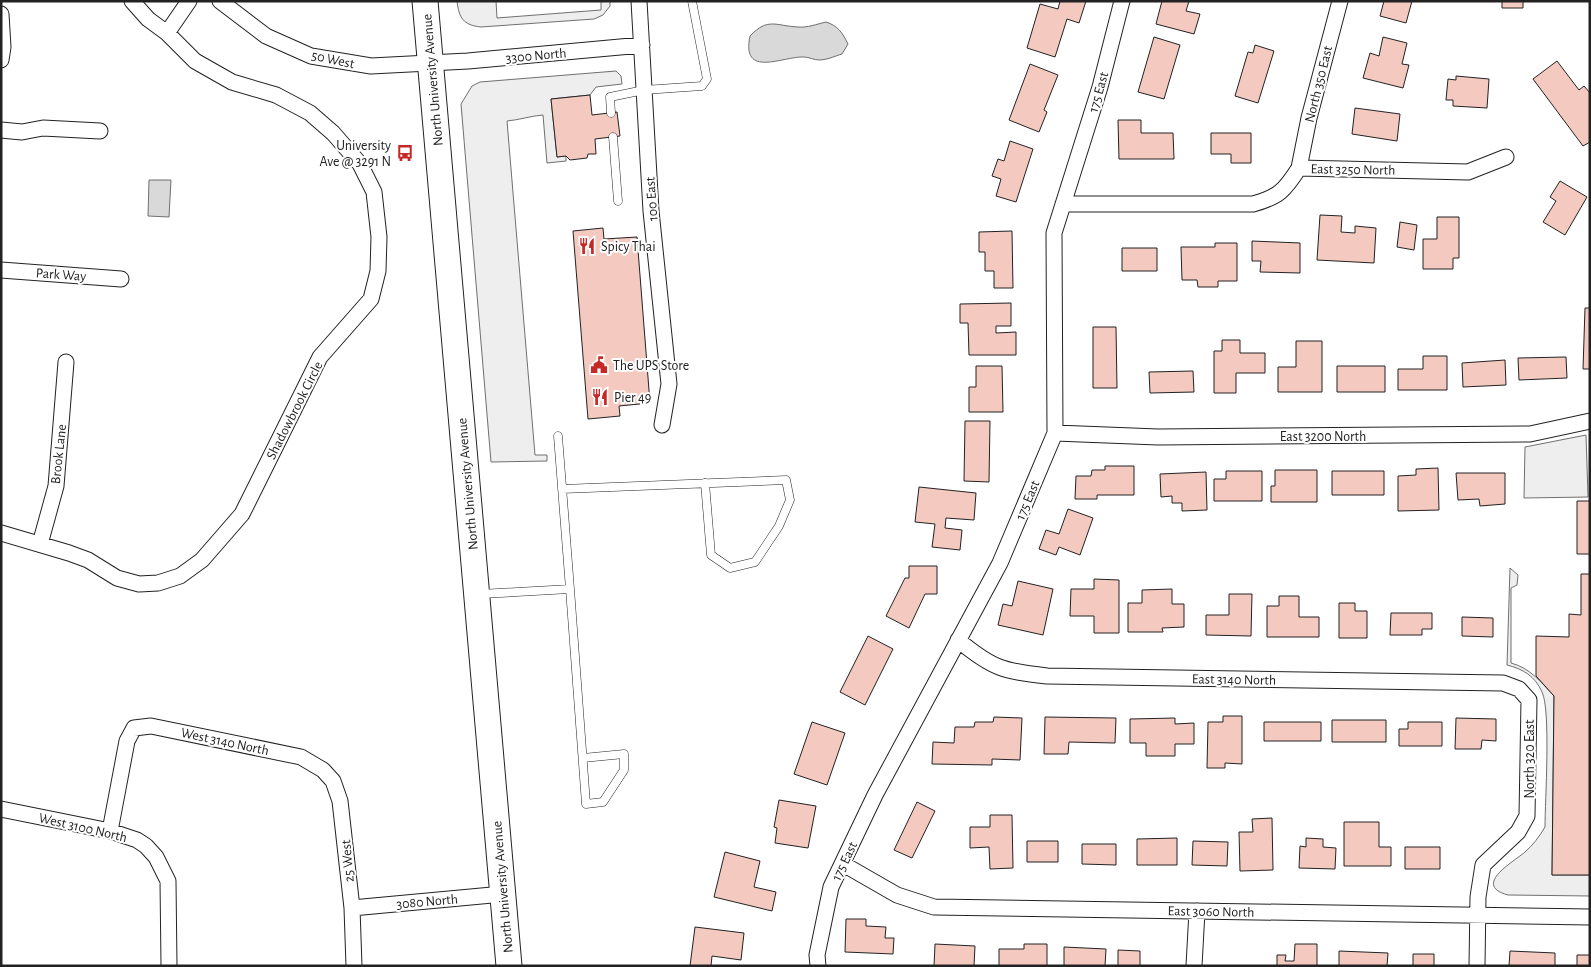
<svg xmlns="http://www.w3.org/2000/svg" width="1591" height="967" font-family="'Alegreya Sans',sans-serif">
  <rect width="100%" height="100%" fill="#fff"/>
  <!-- green -->
  <path fill="#eee" stroke="#6f6f6f" d="M457,1H496L497,18L601,10V1H610V6L603,15L594,19L481,27C463,25 459,18 457,1Z
    M616,71L621,76L622,84L596,87L590,95L551,99L557,157L566,156V161L547,163L543,115C530,116 519,120 507,121L535,455H547V461L491,462L461,104L472,86L480,82Z
    M1586,435L1588,497L1524,498L1525,447Z
    M1510,568L1518,575L1517,585L1511,588V663C1530,668 1541,682 1554,696L1552,875H1590V896L1508,895C1471,885 1515,861 1525,852C1533,845 1539,837 1545,827C1545,801 1551,710 1542,692C1535,676 1523,669 1507,665Z"/>
  <!-- water -->
  <path fill="#d9d9d9" stroke="#6f6f6f" d="M826,22C838,26 842,32 848,44L842,54C835,56 827,60 819,60C814,60 809,57 804,57C783,56 741,79 750,36C768,17 776,26 798,27C807,28 817,24 826,22Z
    M149,180H171L169,217L148,216Z"/>
  <!-- building -->
  <path fill="#f3c9c0" stroke="#222" d="M1060,1H1086L1079,23L1067,19L1055,57L1027,48L1040,4L1058,9Z
    M1162,1H1189L1186,11L1200,14L1194,34L1156,24Z
    M1384,1H1412L1406,23L1380,16Z
    M1502,1H1523V8H1502Z
    M1154,37L1180,45L1164,99L1138,92Z
    M1383,37L1407,43L1402,64L1409,65L1403,88L1363,78L1370,53L1379,56Z
    M1255,45L1274,51L1258,103L1235,96L1248,52L1253,53Z
    M1557,61L1579,90L1584,86L1590,93V142L1583,146L1533,79Z
    M1030,64L1058,75L1044,110L1047,112L1039,132L1009,120Z
    M1456,76L1489,79L1487,108L1453,106V100H1446L1448,79L1456,80Z
    M590,95L592,115L617,112L620,136L595,139L596,154H588L587,158L570,160L566,156L557,157L551,99Z
    M1355,108L1400,114L1397,141L1352,134Z
    M1118,120H1141V133H1173L1174,159H1119Z
    M1211,133H1251V163H1231V154H1211Z
    M1010,141L1033,149L1016,202L996,196L1001,179L992,176L998,159L1004,161Z
    M1560,181L1587,197L1565,235L1543,222L1556,201L1550,197Z
    M1320,215L1342,216L1341,232L1355,233V226L1376,228L1374,263L1317,260Z
    M1437,217H1459V258H1453V269H1423V239H1437Z
    M1400,222L1417,225L1414,250L1397,247Z
    M603,228L604,239L637,237L650,403L619,406L620,416L588,419L573,231Z
    M1012,231L1013,288H994V271H985V252H979V232Z
    M1252,241L1300,243V273L1260,272L1261,261H1252Z
    M1215,243H1237V281H1218V287H1198L1197,280H1182L1181,247H1215Z
    M1122,248H1157V271H1122Z
    M1011,303V326H996V333L1016,332V355H969L968,323H960V304Z
    M1585,308H1590V369H1583Z
    M1093,327H1116L1117,388H1093Z
    M1222,340H1240V353H1265V373H1236V393H1214V351H1222Z
    M1296,341H1322V392H1278V367H1296Z
    M1423,356H1447V390H1398V369H1423Z
    M1566,357L1567,378L1519,380L1518,358Z
    M1505,360L1506,385L1463,387L1462,363Z
    M976,366H1002L1003,412H969V387H976Z
    M1337,366H1385V392H1337Z
    M1193,371L1194,392L1150,393L1149,372Z
    M965,421H990L989,482L964,481Z
    M1105,466H1134V495H1097V499H1075L1076,476H1091L1092,470H1105Z
    M1438,468L1439,510L1398,511V476L1416,475V469Z
    M1275,470H1317V502H1271V486H1275Z
    M1226,471H1262V501H1214V479H1226Z
    M1332,471H1384V495H1332Z
    M1206,472L1207,510L1182,511V503H1172V496L1161,497L1160,474Z
    M1456,473H1505V504L1480,506L1479,499L1458,500Z
    M919,487L976,493L974,520L946,518L945,528L962,530L960,550L932,547L935,524L915,522Z
    M1577,501H1590V554H1577Z
    M1068,509L1093,518L1080,555L1059,547L1056,555L1039,549L1046,530L1059,534Z
    M909,566H937V594H925L909,628L886,616L905,578H909Z
    M1581,574H1590V875H1552L1554,696L1536,676V636L1569,637V614L1581,615Z
    M1094,579L1119,580V633H1094V616H1070L1071,589H1094Z
    M1018,581L1053,589L1043,635L998,625L1003,604L1012,606Z
    M1172,589V604H1184V627L1162,628L1163,632H1128V603H1142V590Z
    M1229,594H1252L1251,636L1206,635V615H1229Z
    M1279,596H1299V617H1319V637H1267V606H1279Z
    M1339,603H1355V611H1367V638H1339Z
    M1391,613H1432V629H1422V635H1390Z
    M1462,617L1493,618V637L1462,636Z
    M868,636L893,649L865,705L840,692Z
    M1223,716H1242V764L1225,763V768H1207L1208,722H1223Z
    M994,717L1022,718L1020,760L992,759V765L932,764L933,742L954,743L955,727H974L975,722H993Z
    M1045,717L1116,718L1115,743L1069,742L1068,754H1044Z
    M1175,718V724L1194,723V744H1175V756H1146V743H1130V719Z
    M1456,718L1496,719V741L1482,740L1481,749H1455Z
    M1332,720H1386V742H1332Z
    M812,722L845,733L827,785L794,774Z
    M1264,722H1321V741H1264Z
    M1408,722H1442V746H1399V729H1408Z
    M779,800L816,806L808,848L775,843L777,828L774,827Z
    M917,802L935,811L912,858L894,850Z
    M990,815H1012L1013,868L990,869L989,847L970,848V827H990Z
    M1272,818L1273,870L1240,871L1239,832H1253L1252,819Z
    M1344,822H1379V847H1391V866H1344Z
    M1177,838V865H1137V839Z
    M1306,838L1323,839V847L1336,848L1335,869L1299,868L1300,846L1306,847Z
    M1027,841H1058V862H1027Z
    M1193,841L1228,842L1227,866L1192,865Z
    M1082,844H1116V865L1082,864Z
    M1405,847H1440V869H1405Z
    M725,852L760,861L754,887L776,892L772,911L714,897Z
    M846,919H866V926L886,927L885,938H894L893,954L845,952Z
    M695,927L744,933L741,960L712,956L711,966H690Z
    M935,944L975,946L974,966H934Z
    M1024,944H1047V966H999V949H1024Z
    M1295,944H1317V966H1277V955H1286L1285,961H1294Z
    M1064,947L1106,949L1105,966H1064Z
    M1118,950L1140,951V966H1118Z
    M1339,951L1388,953L1387,966H1339Z
    M1510,951L1555,953V966H1509Z
    M1413,954H1434V966H1413Z
    M1577,955H1590V966H1577Z"/>
  <g fill="none" stroke-linecap="round" stroke-linejoin="round">
    <!-- service casing -->
    <g stroke="#222" stroke-width="9">
      <path id="service" d="M611,113L610,97L644,90L702,86L707,79L692,1
        M613,137L618,201
        M558,436L570,589
        M562,489L786,480L790,500L779,526L755,562L730,568L711,555L705,483
        M481,594L570,589L586,804L603,802L624,770V754L583,758"/>
    </g>
    <!-- minor casing -->
    <g stroke="#222" stroke-width="17">
      <path id="minor" d="M220,1L266,36L311,56L371,66L468,61L642,45
        M639,1L651,211L669,384L662,425
        M1,14L3,47L1,60
        M167,33L189,1
        M1,130L22,132L43,128L100,131
        M1299,168L1309,118L1340,1
        M1063,204H1253C1279,197 1285,190 1299,168L1468,172L1506,157
        M1,270L121,279
        M1055,433L1158,437L1530,434L1590,421
        M1,533L69,553L88,560L117,578L139,584L158,583L180,576L202,560L242,514L320,357L371,299L378,271L379,237L374,192L360,164L333,133L310,113L276,95L232,82L195,61L167,33L148,19L132,1
        M40,544L56,486L66,362
        M958,640C993,669 1003,671 1047,676L1503,683L1519,689L1529,700L1527,816L1518,832L1483,865L1478,897L1477,966
        M1,809L110,831L137,840L146,846L156,857L168,881L169,966
        M110,831L127,741L134,728L151,726L301,757L323,770L333,781L340,801L352,908L354,966
        M843,864L897,895L934,907L1590,917
        M352,908L503,894
        M818,966L817,955L831,887L875,795L1000,563L1055,433L1054,233L1100,87L1122,1
        M1194,966L1197,911"/>
    </g>
    <!-- trunk casing -->
    <g stroke="#222" stroke-width="27">
      <path id="trunk" d="M425,1L509,966"/>
    </g>
    <!-- service -->
    <use href="#service" stroke="#fff" stroke-width="8"/>
    <!-- minor -->
    <use href="#minor" stroke="#fff" stroke-width="15"/>
    <!-- trunk -->
    <use href="#trunk" stroke="#fff" stroke-width="25"/>
  </g>
  <!-- icons -->
  <defs>
    <g id="bus-bare" transform="scale(1.35)"><path d="M-5-6H5V4H4V6H2V4H-2V6H-4V4H-5ZM-3.5-4V0h7V-4ZM-3.5 1.2v1.5H-2V1.2ZM2 1.2v1.5H3.5V1.2Z" fill="#c62828" stroke="#fff" stroke-width="2.5" paint-order="stroke"/></g>
    <g id="restaurant-bare" transform="scale(1.35)"><path d="M-5-6h1v4h1v-4h1v4h1v-4h1v5L-1.5 .5V6h-2V.5L-5-1ZM5-6V6H3V1.5H1.5Q1.5-4 5-6Z" fill="#c62828" stroke="#fff" stroke-width="2.5" paint-order="stroke"/></g>
    <g id="civic-bare" transform="scale(1.35)"><path d="M-.6-6.5H3V-4.5H.6V-3L4-1V1h2V6H-6V1h2V-1L-.6-3ZM-1.2 2.5V6h2.4V2.5Z" fill="#c62828" stroke="#fff" stroke-width="2.5" paint-order="stroke"/></g>
  </defs>
  <g fill-rule="evenodd">
    <use href="#bus-bare" x="405" y="153"/>
    <use href="#restaurant-bare" x="587" y="246"/>
    <use href="#civic-bare" x="599" y="365"/>
    <use href="#restaurant-bare" x="600" y="397"/>
  </g>
  <g text-anchor="middle" stroke-width="4" stroke-linejoin="round" paint-order="stroke">
    <!-- street labels -->
    <g font-size="14" fill="#222" stroke="#fff">
      <text transform="translate(536 55) rotate(-5)" y="5">3300 North</text>
      <text transform="translate(333 59) rotate(12)" y="5">50 West</text>
      <text transform="translate(432 80) rotate(-95)" y="5">North University Avenue</text>
      <text transform="translate(1318 84) rotate(-76)" y="5">North 350 East</text>
      <text transform="translate(1098 92) rotate(-74)" y="5">175 East</text>
      <text transform="translate(1353 169) rotate(1)" y="5">East 3250 North</text>
      <text transform="translate(651 199) rotate(-94)" y="5">100 East</text>
      <text transform="translate(61 274) rotate(4)" y="5">Park Way</text>
      <text transform="translate(294 410) rotate(-63)" y="5">Shadowbrook Circle</text>
      <text x="1323" y="441">East 3200 North</text>
      <text transform="translate(58 454) rotate(-84)" y="5">Brook Lane</text>
      <text transform="translate(467 484) rotate(-95)" y="5">North University Avenue</text>
      <text transform="translate(1027 500) rotate(-67)" y="5">175 East</text>
      <text transform="translate(1234 679) rotate(1)" y="5">East 3140 North</text>
      <text transform="translate(225 741) rotate(12)" y="5">West 3140 North</text>
      <text transform="translate(1529 759) rotate(-90)" y="5">North 320 East</text>
      <text transform="translate(83 827) rotate(13)" y="5">West 3100 North</text>
      <text transform="translate(347 861) rotate(-95)" y="5">25 West</text>
      <text transform="translate(844 861) rotate(-64)" y="5">175 East</text>
      <text transform="translate(502 887) rotate(-95)" y="5">North University Avenue</text>
      <text transform="translate(427 901) rotate(-5)" y="5">3080 North</text>
      <text transform="translate(1211 911) rotate(1)" y="5">East 3060 North</text>
    </g>
    <!-- poi labels -->
    <g font-size="14" fill="#222" stroke="#fff" text-anchor="start">
      <text x="391" y="150" text-anchor="end">University<tspan x="391" dy="16">Ave @ 3291 N</tspan></text>
      <text x="601" y="251">Spicy Thai</text>
      <text x="613" y="370">The UPS Store</text>
      <text x="614" y="402">Pier 49</text>
    </g>
  </g>
  <!-- border -->
  <rect width="1591" height="967" fill="none" stroke="#222222" stroke-width="5"/>
</svg>
